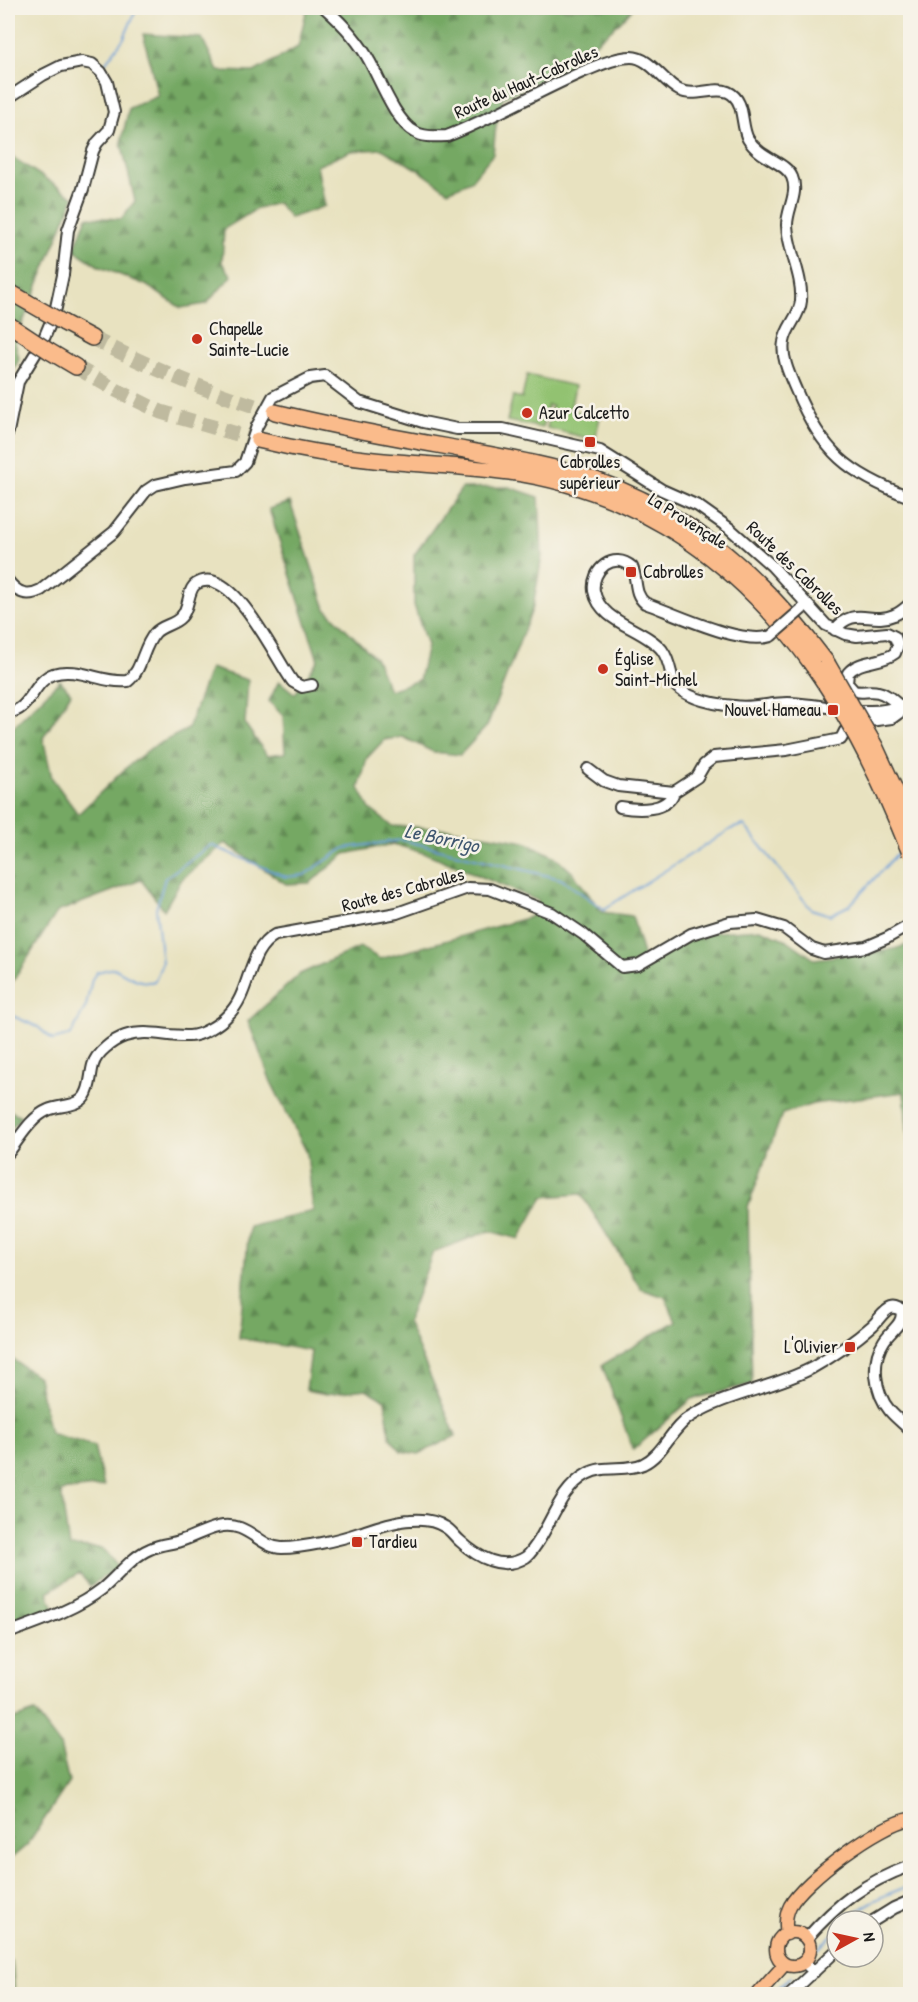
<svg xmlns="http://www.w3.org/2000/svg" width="918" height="2002" font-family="'Patrick Hand',sans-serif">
  <defs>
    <pattern id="forest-firs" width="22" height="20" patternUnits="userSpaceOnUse" patternTransform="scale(1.5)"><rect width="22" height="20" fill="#75a863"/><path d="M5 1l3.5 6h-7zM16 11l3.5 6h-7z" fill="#5f8851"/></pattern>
  </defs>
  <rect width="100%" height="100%" fill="#f7f3e8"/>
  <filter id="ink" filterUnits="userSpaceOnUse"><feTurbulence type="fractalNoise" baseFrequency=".0167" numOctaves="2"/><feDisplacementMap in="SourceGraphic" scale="12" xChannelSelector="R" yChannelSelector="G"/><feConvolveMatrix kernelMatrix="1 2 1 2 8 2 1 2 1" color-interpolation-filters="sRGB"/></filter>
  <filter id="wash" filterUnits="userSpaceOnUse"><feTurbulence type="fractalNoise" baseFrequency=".008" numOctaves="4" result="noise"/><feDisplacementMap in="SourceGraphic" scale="24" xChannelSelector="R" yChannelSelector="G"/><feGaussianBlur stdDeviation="1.35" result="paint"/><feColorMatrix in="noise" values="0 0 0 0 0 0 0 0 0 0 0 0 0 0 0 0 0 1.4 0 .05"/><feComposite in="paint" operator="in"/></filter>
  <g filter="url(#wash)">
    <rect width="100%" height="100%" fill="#e8e2c0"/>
    <!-- forest -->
    <path fill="url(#forest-firs)" stroke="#486240" stroke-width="1.5" d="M307,8H633L619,23L565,69L503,98L496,126L493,154L471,181L448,191L417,169L382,149L351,151L317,166L325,206L290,218L278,203L258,208L224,229L222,263L232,276L206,304L181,308L146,285L100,267L74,250L87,217L121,219L135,201L121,142L129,108L158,96L143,34L202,38L218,71L254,72L298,47Z
      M8,148L12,157L74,197L15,342L19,359L8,382Z
      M509,487L539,497L542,556L533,607L487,726L460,755L433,752L403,737L384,740L367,758L359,788L370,809L392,826L450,829L525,842L554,856L572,872L602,912L632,916L646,965L702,933L760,929L787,940L814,959L894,949L910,944V1163L904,1092L813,1104L782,1114L748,1207L752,1384L692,1399L633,1450L602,1365L676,1321L665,1297L641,1289L581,1194L543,1197L519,1239L489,1231L433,1252L407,1322L456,1436L419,1454L401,1451L390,1437L385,1400L366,1389L326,1394L306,1390L311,1351L239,1338L249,1227L313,1211L307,1153L271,1082L248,1021L300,974L360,947L380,959L530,917L539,901L430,855L393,844L345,854L310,883L286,884L225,843L182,879L164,910L141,880L57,912L8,989V725L13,727L60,680L71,693L43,738L52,778L78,814L127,767L151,748L188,729L210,668L248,680L245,724L267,755L285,753L283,716L269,701L279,681L295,694L318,660L269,509L290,502L326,609L376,659L389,690L419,680L427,646L414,605V555L462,488Z
      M8,1110L21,1116L8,1133Z
      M8,1356L38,1377L50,1433L94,1446L104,1486L61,1491L69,1547L102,1548L118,1567L90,1586L79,1573L48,1592L54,1609L8,1623Z
      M35,1712L60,1745L69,1782L27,1845L8,1861V1721Z
      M8,1959L12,1961L15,1994H8Z"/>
    <!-- pitch -->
    <path fill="#92c271" stroke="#576f46" stroke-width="1.5" d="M527,375L575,386L570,410L600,417L595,440L547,428L552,406L548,405L542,428L507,421L513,396L522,398Z"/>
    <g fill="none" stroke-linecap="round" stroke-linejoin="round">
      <!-- stream -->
      <path stroke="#6a9dd5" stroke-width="2" d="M103,66L124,38L137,8
        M8,1014L38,1027L53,1040L71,1035L86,1006L92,979L97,972L114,968C127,975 140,985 155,981L162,963L156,909L165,878L211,845L286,877L304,875L345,848L402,840L561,879L604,909L731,829L744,825L811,909L830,915L850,905L897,854L902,852
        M846,1921C863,1904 888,1893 910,1886
        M818,1949L837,1930
        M772,1994L791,1976"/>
    </g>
  </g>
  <g filter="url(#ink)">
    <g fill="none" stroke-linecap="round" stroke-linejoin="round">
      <!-- highway-tunnel -->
      <path stroke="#bfba9f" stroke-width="15" stroke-dasharray="15 8" stroke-linecap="butt" d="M92,338C151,368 212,394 275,412
        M76,367L116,390L161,412L258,440"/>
      <!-- minor casing -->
      <g stroke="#3b3a35" stroke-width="14">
        <path id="minor" d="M325,8C342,23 359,41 370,62C380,80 396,122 415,132C424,138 437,136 447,136C495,117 540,90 587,70C600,65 617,57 631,57C650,57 663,82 679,90C695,98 714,86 728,92C746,100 740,125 748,139C760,159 786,162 792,177C799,193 787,209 787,225C788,251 803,275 801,301C800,316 786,327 784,342C781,358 790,376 796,390C822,452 848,474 910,497
          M8,98L43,75L61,66L82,62L92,64L101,72L107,82L114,112L109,130L97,143L93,151L83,189L68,230L63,275L55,312L42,343L18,382L8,432
          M8,581C17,593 27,597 41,590L114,532L146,491L155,485L185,478L236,471L245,462L257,426L273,397L310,378L325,376L359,402L423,422L457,429H503L600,451L662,490L698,506L729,528L772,566L826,625L845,634L857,636L887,633L895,637L898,645L895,653C881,664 860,659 848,673L847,683L854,691C862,693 870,690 878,692C890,694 899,708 910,713
          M835,630C854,605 871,625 894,615C900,613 905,608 910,604
          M771,636C741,646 676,614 645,603C633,593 638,580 632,567C614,551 591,569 594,591C600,623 644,628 662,650C670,661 670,672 674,684C687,699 714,704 734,706C752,709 770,703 788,703C817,703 874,719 898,706
          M8,712C30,712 33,681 53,674C78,666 102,684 128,681C143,669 142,648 155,633C162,625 174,625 181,617C190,608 187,590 196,584C232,561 277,662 293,682L302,687L312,685
          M588,769L604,781L618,786L674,792L697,777L704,765L714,757L786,750L841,739L845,731L869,721L892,718L903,710
          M620,807C637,810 667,812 674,792
          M8,1153C19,1139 31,1117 48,1110C59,1105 78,1107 85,1096C91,1087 90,1076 93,1065C96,1053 113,1040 125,1036C147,1029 167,1037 189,1036C201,1036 220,1024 228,1015C252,992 246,951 275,935L397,913L468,888L490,889L552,913L583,934L622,967L638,965L691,934L730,922L757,920L784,928L812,949L824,953L866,947L887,938L910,925
          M8,1633C40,1621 75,1610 102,1589C118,1576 131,1557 150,1549C160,1544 171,1544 180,1541C200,1535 219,1520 240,1528C254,1533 266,1548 282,1548C302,1548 339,1540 359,1533C375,1528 392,1521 410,1520C421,1519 435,1520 445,1527C451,1530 455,1537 460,1541C477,1557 503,1572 526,1557C530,1554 533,1549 536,1545C552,1522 560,1489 587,1474C604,1464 625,1472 643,1464C664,1454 671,1428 691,1416C728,1393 774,1388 812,1368C833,1356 854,1342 872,1326C878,1321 884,1310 891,1308C895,1307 897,1308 901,1310C905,1323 891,1330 884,1341C871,1361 874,1392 890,1411C896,1418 904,1424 910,1430
          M873,1921L894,1908L910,1901
          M806,1939C838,1903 865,1882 910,1866
          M804,1962L814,1972
          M790,1994L837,1950"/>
      </g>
      <!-- major casing -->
      <g stroke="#3b3a35" stroke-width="15">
        <path id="major" d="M776 1949a17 17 0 1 1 34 0a17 17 0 1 1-34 0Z
          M787,1934C785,1924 785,1916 790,1906C804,1880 881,1823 910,1819
          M758,1994L785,1964"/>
      </g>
      <!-- highway casing -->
      <g stroke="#3b3a35" stroke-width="18">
        <path id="highway" d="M64,323L92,338
          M49,351L76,367
          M275,412C333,426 391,437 449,447C498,456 548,464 596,480C695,515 765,580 827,663
          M258,440C296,449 334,456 374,460C423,465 473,466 523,474C646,495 742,566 813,666"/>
      </g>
      <!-- minor -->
      <use href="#minor" stroke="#fff" stroke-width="10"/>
      <!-- major -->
      <use href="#major" stroke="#fabb8b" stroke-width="12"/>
      <!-- highway -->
      <use href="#highway" stroke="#fabb8b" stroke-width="15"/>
      <!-- minor-bridge casing -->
      <g stroke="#3b3a35" stroke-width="14" stroke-linecap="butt">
        <path id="minor-bridge" d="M771,636L802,609"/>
      </g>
      <!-- highway-bridge casing -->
      <g stroke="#3b3a35" stroke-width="18" stroke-linecap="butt">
        <path id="highway-bridge" d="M8,291L64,323
          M8,324L49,351
          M827,663L875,746L910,822
          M813,666C854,724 884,788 910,853"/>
      </g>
      <!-- minor-bridge -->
      <use href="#minor-bridge" stroke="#fff" stroke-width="10"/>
      <!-- highway-bridge -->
      <use href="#highway-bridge" stroke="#fabb8b" stroke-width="15"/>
    </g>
  </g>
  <!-- markers -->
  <g fill="#c8321e" stroke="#f7f3e8" stroke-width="2">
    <circle cx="197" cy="339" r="6"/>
    <circle cx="527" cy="413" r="6"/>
    <rect x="584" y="436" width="12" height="12" rx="3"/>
    <rect x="625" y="566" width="12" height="12" rx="3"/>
    <circle cx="603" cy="669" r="6"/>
    <rect x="827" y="704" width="12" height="12" rx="3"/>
    <rect x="844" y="1341" width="12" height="12" rx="3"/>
    <rect x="351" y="1536" width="12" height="12" rx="3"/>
  </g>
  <g text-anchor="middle" stroke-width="5" stroke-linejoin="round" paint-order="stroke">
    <!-- street labels -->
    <g font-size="18" fill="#1c1c1c" stroke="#f7f3e8">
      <text transform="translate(526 82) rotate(-24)" y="6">Route du Haut-Cabrolles</text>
      <text transform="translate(688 521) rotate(32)" y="6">La Provençale</text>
      <text transform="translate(795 568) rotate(44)" y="6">Route des Cabrolles</text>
      <text transform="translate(403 890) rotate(-15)" y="6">Route des Cabrolles</text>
    </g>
    <!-- poi labels -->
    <g font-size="18" fill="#1c1c1c" stroke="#f7f3e8" text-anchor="start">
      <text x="209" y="335">Chapelle<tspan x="209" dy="21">Sainte-Lucie</tspan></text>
      <text x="539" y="419">Azur Calcetto</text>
      <text x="590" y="468" text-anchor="middle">Cabrolles<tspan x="590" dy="21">supérieur</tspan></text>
      <text x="643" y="578">Cabrolles</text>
      <text x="615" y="665">Église<tspan x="615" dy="21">Saint-Michel</tspan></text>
      <text x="821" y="716" text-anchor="end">Nouvel Hameau</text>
      <text x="838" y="1353" text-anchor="end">L'Olivier</text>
      <text x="369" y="1548">Tardieu</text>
    </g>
    <!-- water labels -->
    <g font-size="20" font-style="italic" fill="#3f566f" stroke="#f7f3e8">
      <text transform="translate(442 838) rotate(12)" y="7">Le Borrigo</text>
    </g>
  </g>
  <!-- margin -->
  <rect width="918" height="2002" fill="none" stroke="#f7f3e8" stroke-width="30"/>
  <!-- north arrow -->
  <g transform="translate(855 1939) rotate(82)"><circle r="28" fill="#f7f3e8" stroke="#9f9d96" stroke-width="1.5"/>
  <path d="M0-4.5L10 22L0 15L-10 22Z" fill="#c8321e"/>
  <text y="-9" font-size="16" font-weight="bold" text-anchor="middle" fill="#1c1c1c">N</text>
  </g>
</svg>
